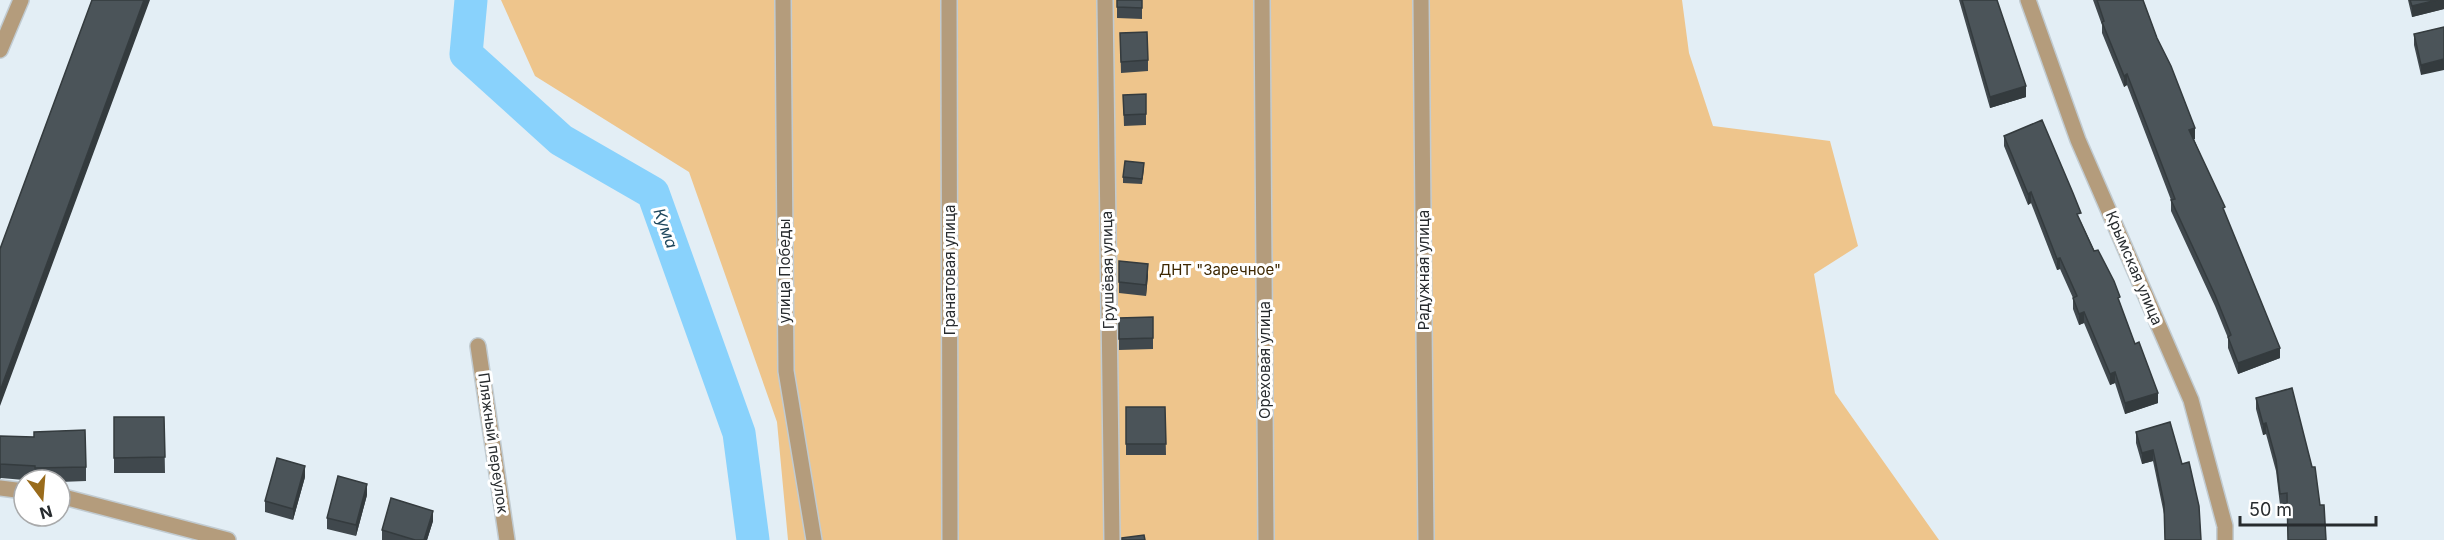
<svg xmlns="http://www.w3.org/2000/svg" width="2444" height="540" font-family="Inter,sans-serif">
  <rect width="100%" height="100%" fill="#e3eef5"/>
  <!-- green -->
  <path fill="#eec58c" d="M501,0H1682L1689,53L1713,126L1830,141L1858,246L1814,274L1835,393L1939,540H788L777,422L689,172L535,76Z"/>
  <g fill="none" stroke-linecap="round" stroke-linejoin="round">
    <!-- river -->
    <path stroke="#89d2fc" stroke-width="33" d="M471,0L466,54L561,140L653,193L739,433L753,540"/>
    <!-- minor casing -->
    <g stroke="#c1cbd1" stroke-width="18">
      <path id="minor" d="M783,0L786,371L814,540
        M949,0L950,540
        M1105,0L1112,540
        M1262,0L1266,540
        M1421,0L1426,540
        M2028,0L2078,140L2191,400L2225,526V540
        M0,50L21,0
        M478,346L507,540
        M0,488L24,491
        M60,496L228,540"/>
    </g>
    <!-- minor -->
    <use href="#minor" stroke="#b49c7c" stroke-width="15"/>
  </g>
  <!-- wall -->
  <path fill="#40484d" d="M1117,0H1142V19L1117,18Z
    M1959,0H1997L2026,97L1990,108Z
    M2093,0H2143L2157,38L2195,139H2194L2225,214L2280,358L2238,374L2228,348V338L2215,306L2171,211V200L2127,85L2124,87L2102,33V25Z
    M2408,0H2444V9L2412,17Z
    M2444,27L2421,75L2414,45V34Z
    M1120,33L1148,60V71L1121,73Z
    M1123,95L1146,114V125L1124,126Z
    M2004,136L2081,222L2120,305L2158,403L2125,414L2115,383L2110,385L2084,323L2079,325L2073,309V298L2060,269L2057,270L2031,203L2028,205L2004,146Z
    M1144,168L1142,184L1123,183V177Z
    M1119,261L1148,275L1146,296L1119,293Z
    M1153,317V349L1119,350V318Z
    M2292,388L2287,504L2280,505L2276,471L2266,434L2263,435L2256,409V398Z
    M1126,407H1165L1166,455H1126Z
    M114,417H164L165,473H114Z
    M2170,422L2164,514L2153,461L2142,464L2136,443V432Z
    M0,436L86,467V481L60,482V480H24L1,478Z
    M305,477L293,520L265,512V501Z
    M367,495L356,536L327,529V518Z
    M433,521L427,540H382V530Z"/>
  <!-- shaded-wall -->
  <path fill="#343b3e" d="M144,0H150L0,406V391Z
    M2437,0H2444V9L2412,17V6Z
    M2444,59V70L2421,75V65Z
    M2127,74V85L2124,87V76Z
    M2026,86V97L1990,108V97Z
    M2195,128V139L2189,141V130Z
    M2031,192V203L2028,205V194Z
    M2060,258V269L2057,270V259Z
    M1148,264V275L1146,296V285Z
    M2084,312V323L2079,325V314Z
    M2280,348V358L2238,374V363Z
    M2115,372V383L2110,385V374Z
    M2158,393V403L2125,414V403Z
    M2266,423V434L2263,435V424Z
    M2153,450V461L2142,464V453Z
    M1,463V478L0,479V464Z
    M305,466V477L293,520V509Z
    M367,484V495L356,536V525Z
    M433,511V521L427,540H424Z"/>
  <!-- building -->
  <path fill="#4b5459" stroke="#343b3e" stroke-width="1.5" d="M92,0H144L0,391V249Z
    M1117,0H1142V8L1117,7Z
    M1962,0H1997L2026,86L1990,97Z
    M2097,0H2143L2157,38L2171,66L2195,128L2189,130L2225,207L2223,208L2280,348L2238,363L2228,337L2231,335L2215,295L2171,200L2175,199L2127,74L2124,76L2102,22L2104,21Z
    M2410,0H2437L2412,6Z
    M2444,27V59L2421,65L2414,34Z
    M1147,32L1148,60L1121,62L1120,33Z
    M1146,94V114L1124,115L1123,95Z
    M2042,120L2073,193L2081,213L2077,214L2094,251L2098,250L2114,281L2120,297L2118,298L2135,344L2139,342L2158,393L2125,403L2115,372L2110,374L2084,312L2079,314L2073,298L2077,296L2060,258L2057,259L2031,192L2028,194L2004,136Z
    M1125,161L1144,163L1142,179L1123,177Z
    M1119,261L1148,264L1146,285L1119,282Z
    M1153,317V338L1119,339V318Z
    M2292,388L2312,467H2315L2320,505H2324L2326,540H2288L2287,493L2280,494L2276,460L2266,423L2263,424L2256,398Z
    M1126,407H1165L1166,444H1126Z
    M114,417H164L165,457L114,458Z
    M2170,422L2182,464L2189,462L2199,506L2201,540H2165L2164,503L2153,450L2142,453L2136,432Z
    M85,430L86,467L35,468V466L0,464V436L34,437V432Z
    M277,458L305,466L293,509L265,501Z
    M338,476L367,484L356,525L327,518Z
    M391,498L433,511L424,540H415L382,530Z
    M1144,535L1145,540H1122V538Z"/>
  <g text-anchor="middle" stroke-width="6" stroke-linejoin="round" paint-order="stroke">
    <!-- street labels -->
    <g font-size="15" fill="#272b2e" stroke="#fff">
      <text transform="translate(2134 268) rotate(67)" y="5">Крымская улица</text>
      <text transform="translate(950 270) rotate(-90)" y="5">Гранатовая улица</text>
      <text transform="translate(1108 270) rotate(-91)" y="5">Грушёвая улица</text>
      <text transform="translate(1424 270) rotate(-90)" y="5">Радужная улица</text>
      <text transform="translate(785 271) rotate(-90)" y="5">улица Победы</text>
      <text transform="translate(1265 360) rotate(-90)" y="5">Ореховая улица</text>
      <text transform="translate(493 443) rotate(82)" y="5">Пляжный переулок</text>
    </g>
    <!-- park labels -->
    <g font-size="15" fill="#3d2702" stroke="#fff">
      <text x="1220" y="275">ДНТ "Заречное"</text>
    </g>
    <!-- water labels -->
    <g font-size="16" font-style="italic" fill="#1e475d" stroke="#fff">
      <text transform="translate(666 228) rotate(70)" y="6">Кума</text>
    </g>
  </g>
  <!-- north arrow -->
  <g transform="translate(42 498) rotate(164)"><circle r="28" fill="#ffffff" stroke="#a9aaab" stroke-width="1.5"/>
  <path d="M0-4.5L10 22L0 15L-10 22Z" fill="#996b1b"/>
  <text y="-9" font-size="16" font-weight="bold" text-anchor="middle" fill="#272b2e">N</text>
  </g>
  <!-- scale -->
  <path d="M2240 516v9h136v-9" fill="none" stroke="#272b2e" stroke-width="3"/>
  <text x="2249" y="516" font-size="18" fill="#272b2e" stroke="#ffffff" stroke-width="4.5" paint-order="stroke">50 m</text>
</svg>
